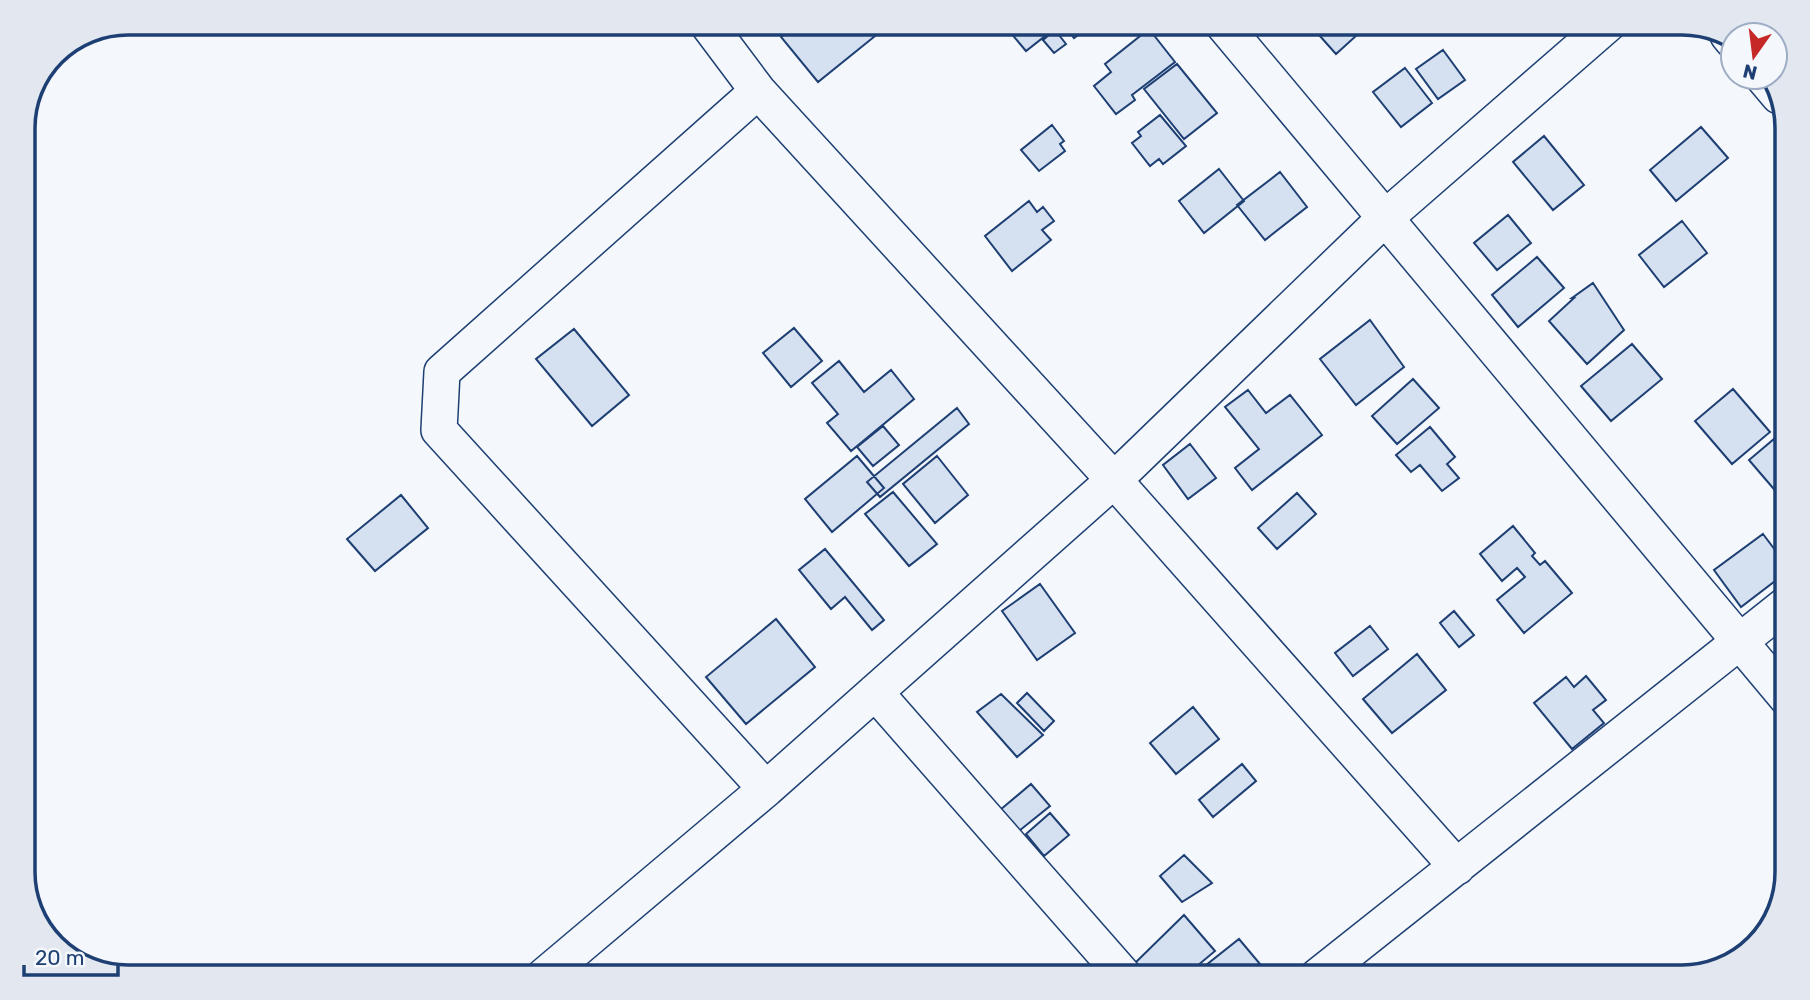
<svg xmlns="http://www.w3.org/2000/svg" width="1810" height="1000" font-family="Rubik,sans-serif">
  <rect width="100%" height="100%" fill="#f4f7fb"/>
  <!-- building -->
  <path fill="#d5e0f0" stroke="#1d3f73" stroke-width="2" d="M799,23H880L885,28L818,82L781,37Z
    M1018,23H1034L1045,36L1026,51L1010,32Z
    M1062,23H1094L1074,38Z
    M1314,23H1346L1357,35L1336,54L1311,26Z
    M1149,29L1175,62L1132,95L1135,100L1116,114L1094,86L1111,72L1105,64Z
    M1055,30L1066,44L1054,53L1043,40Z
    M1443,50L1465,80L1438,99L1416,69Z
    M1177,64L1217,113L1184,139L1144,89Z
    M1405,68L1432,103L1401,127L1373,92Z
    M1160,115L1186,146L1163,164L1159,159L1150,166L1132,143L1141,136L1138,132Z
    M1052,125L1064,141L1060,144L1065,151L1039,171L1021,150Z
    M1701,127L1728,158L1676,201L1650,170Z
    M1544,136L1584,185L1553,210L1513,162Z
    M1219,169L1244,201L1204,233L1179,201Z
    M1280,172L1307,207L1265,240L1237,205Z
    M1029,201L1037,212L1043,207L1054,221L1042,230L1051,240L1012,271L985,236Z
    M1508,215L1531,243L1497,270L1474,243Z
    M1682,221L1707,253L1664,287L1639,255Z
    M1537,257L1564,288L1518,327L1492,295Z
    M1593,283L1624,330L1587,364L1549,321L1574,298H1572Z
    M1370,320L1404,367L1356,405L1320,359Z
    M794,328L822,361L791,387L763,353Z
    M574,329L629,395L592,426L536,359Z
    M1632,344L1662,379L1611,421L1581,386Z
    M839,361L864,392L891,370L914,399L851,451L827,423L838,414L812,383Z
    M1413,379L1439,408L1397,444L1372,416Z
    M1733,389L1770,432L1732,464L1695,421Z
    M1248,390L1266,413L1290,395L1322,435L1252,490L1235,468L1259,449L1225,407Z
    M957,408L969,424L880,497L867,482Z
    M883,426L899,445L873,466L857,447Z
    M1430,427L1455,457L1447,464L1459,478L1442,491L1420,465L1411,472L1396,455Z
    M1774,439L1787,454V488L1779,495L1749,460Z
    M1190,444L1216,478L1188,499L1163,465Z
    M857,456L884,488L832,532L805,499Z
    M937,456L968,495L935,523L903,484Z
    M893,492L937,544L909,566L865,514Z
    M1297,493L1316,514L1277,549L1258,528Z
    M401,495L428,528L375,571L347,539Z
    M1787,496V519L1776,505Z
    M1513,526L1535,553L1532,556L1540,565L1545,561L1572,593L1524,633L1497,600L1525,577L1517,568L1502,581L1480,554Z
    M1763,534L1787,566V572L1741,607L1714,570Z
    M825,549L884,620L872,630L845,597L831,609L799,570Z
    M1040,584L1075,633L1037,660L1002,611Z
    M1454,611L1474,635L1459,647L1440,623Z
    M776,619L815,667L746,724L706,677Z
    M1370,626L1388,649L1353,676L1335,653Z
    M1417,654L1446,690L1392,733L1363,699Z
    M1586,676L1606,700L1593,710L1604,723L1572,749L1534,703L1566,677L1574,687Z
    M1027,693L1054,721L1044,731L1017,703Z
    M1001,694L1043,735L1017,757L977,712Z
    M1193,707L1219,739L1176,774L1150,743Z
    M1242,764L1256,781L1213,817L1199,800Z
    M1031,784L1050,806L1019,831L1000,810Z
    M1050,813L1069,835L1044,856L1026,834Z
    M1184,855L1212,883L1182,902L1160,876Z
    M1184,915L1215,951L1184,977H1146L1134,964Z
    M1239,939L1271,977H1191Z"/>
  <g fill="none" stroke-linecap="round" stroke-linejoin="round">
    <!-- minor casing -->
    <g stroke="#1d3f73" stroke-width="38">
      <path id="minor" d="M707,23L758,91L1114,480L1457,867
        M1222,23L1787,698
        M1728,35L1733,41
        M1763,77L1779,96
        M758,91L442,372L439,430L766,789
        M875,692L1125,977
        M543,977L766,789L1114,480L1384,219L1609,23
        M1317,977L1787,604"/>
    </g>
    <!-- minor -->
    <use href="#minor" stroke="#f4f7fb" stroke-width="35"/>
  </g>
  <!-- crop -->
  <path d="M0 0H1810V1000H0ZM128 35H1682A93 93 0 0 1 1775 128V872A93 93 0 0 1 1682 965H128A93 93 0 0 1 35 872V128A93 93 0 0 1 128 35Z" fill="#e3e8f0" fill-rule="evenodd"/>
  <path fill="none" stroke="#1d3f73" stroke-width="3.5" d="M128 35H1682A93 93 0 0 1 1775 128V872A93 93 0 0 1 1682 965H128A93 93 0 0 1 35 872V128A93 93 0 0 1 128 35Z"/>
  <!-- north arrow -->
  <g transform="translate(1754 56) rotate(194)"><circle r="33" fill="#f4f7fb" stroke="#9eadc5" stroke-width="2"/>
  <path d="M0-5L12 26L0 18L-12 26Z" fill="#c62828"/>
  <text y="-10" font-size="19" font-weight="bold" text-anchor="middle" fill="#1d3f73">N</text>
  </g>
  <!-- scale -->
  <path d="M24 965v10h94v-10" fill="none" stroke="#1d3f73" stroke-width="3.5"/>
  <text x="35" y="965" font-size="21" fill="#1d3f73" stroke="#f4f7fb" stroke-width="5" paint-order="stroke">20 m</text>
</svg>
